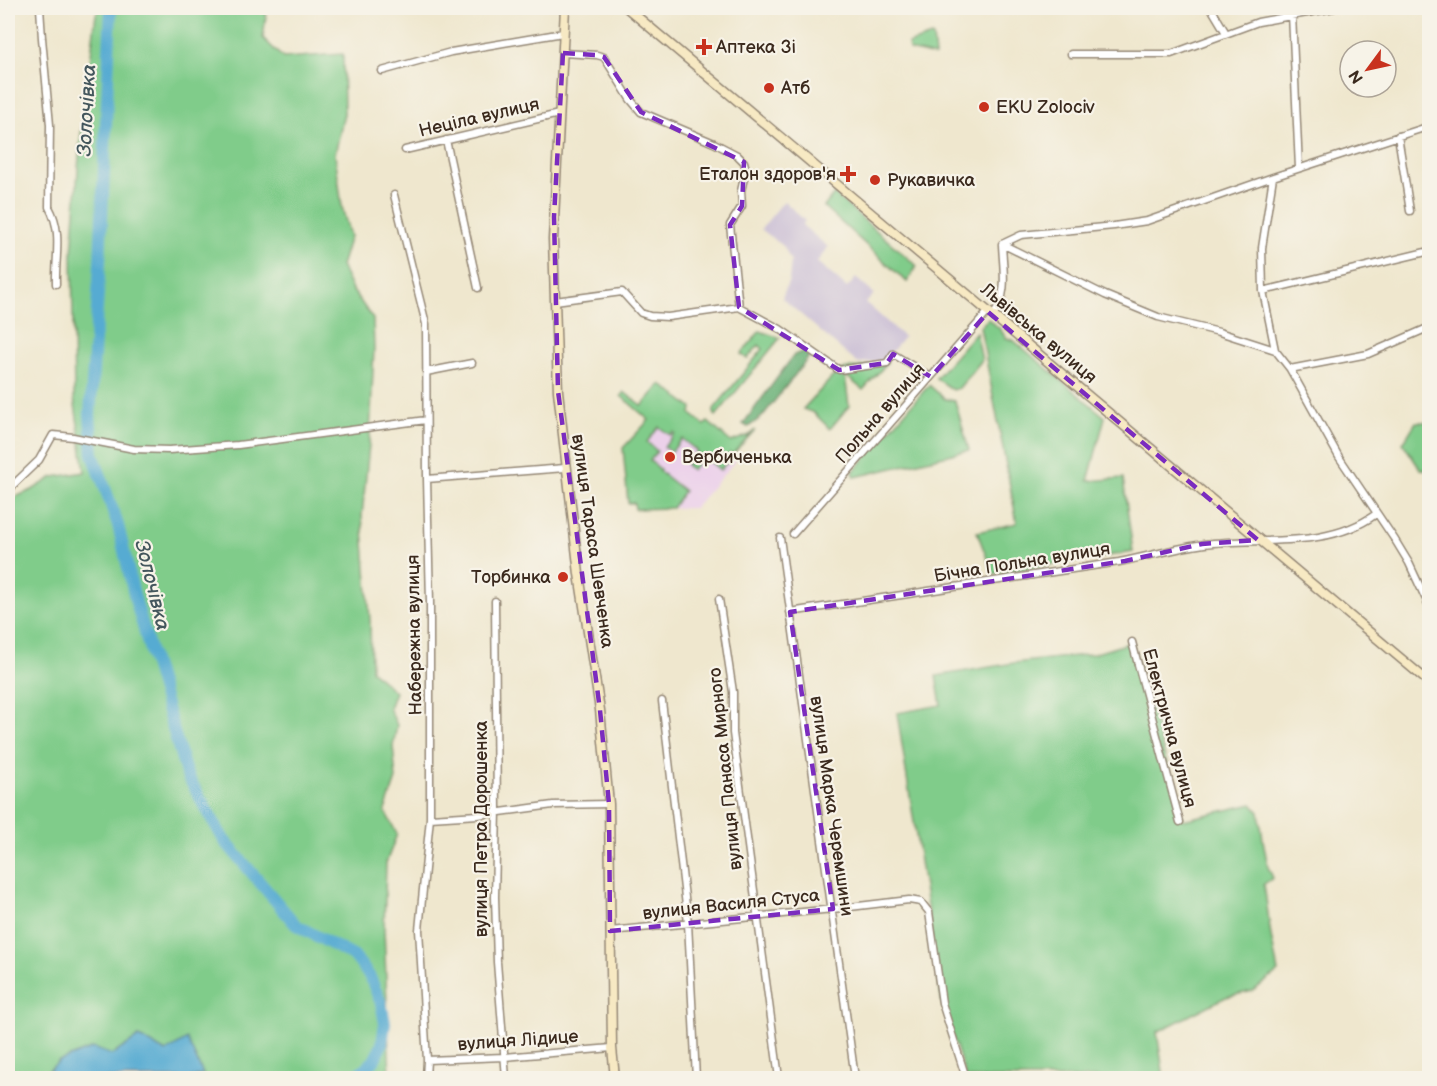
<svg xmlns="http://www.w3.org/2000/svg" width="1437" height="1086" font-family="'Balsamiq Sans',sans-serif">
  <rect width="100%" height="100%" fill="#f7f3e8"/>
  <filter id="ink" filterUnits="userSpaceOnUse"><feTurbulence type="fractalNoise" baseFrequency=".0167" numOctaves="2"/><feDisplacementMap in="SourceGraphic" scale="12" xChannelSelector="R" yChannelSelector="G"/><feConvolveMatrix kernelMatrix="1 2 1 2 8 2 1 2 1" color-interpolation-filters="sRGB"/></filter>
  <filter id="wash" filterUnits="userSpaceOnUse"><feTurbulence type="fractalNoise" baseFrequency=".008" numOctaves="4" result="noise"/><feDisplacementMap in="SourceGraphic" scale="24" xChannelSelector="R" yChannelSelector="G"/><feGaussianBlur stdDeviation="1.35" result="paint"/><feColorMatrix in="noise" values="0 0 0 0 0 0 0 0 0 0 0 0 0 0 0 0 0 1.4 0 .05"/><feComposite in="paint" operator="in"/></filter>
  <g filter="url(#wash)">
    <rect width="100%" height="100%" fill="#efe7ce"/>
    <!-- built -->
    <path fill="#ecd1ea" d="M649,420L728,451L737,459L694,508L635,509L634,503H628L623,448Z"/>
    <!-- industrial -->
    <path fill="#cbbfd5" d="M784,201L805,221L802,225L828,247L817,262L847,288L856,278L874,294L866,303L904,337L884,361L857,363L782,298L789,280L791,261L784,247L761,229Z"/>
    <!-- green -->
    <path fill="#80cc8a" stroke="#5e7b54" stroke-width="1.5" d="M101,8H267L263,38L283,58L343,54L344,114L335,154L342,207L350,236L341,266L351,288L373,319L374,348L370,435L362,516L370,620L371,670L395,692L389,708L397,725L393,746L396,779L385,811L397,834L386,863L384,929L390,1078H190L203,1074L139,1037L112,1055L59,1061L41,1078H8V500L32,490L53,477L85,472L74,398L72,253L80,142L96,14Z
      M931,36L933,37L935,56L909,50L908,44Z
      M834,194L917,266L907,282L824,207Z
      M988,319L1000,329L1006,338L1013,340L1105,417L1088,481L1123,478L1133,552L993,574L977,532L1017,523L980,327Z
      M760,331L780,338L716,416L714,414V409L763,349L759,345L747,359L741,354Z
      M976,332L982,360L959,388L953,390L936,378Z
      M887,363L863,390L845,375L849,406L830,429L814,413L803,409L839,370Z
      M661,384L692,408L691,414L704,425L708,422L731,442L749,435L755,430L732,455L730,453V459L720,470L703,456L692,470L686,465L697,451L682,439L671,452L664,447L675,433L673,432L670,435L659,427L647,442L657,451L650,461L660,469L659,471L684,491L672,508L635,509L634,503H628L623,448L649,420L621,396L624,392L642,406Z
      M929,385L945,399L955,401L969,450L855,477L853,472Z
      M1416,422H1429V470L1420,469L1403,443Z
      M1132,642L1183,820L1252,804L1259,812L1263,840L1268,867L1273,878L1264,884L1271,936L1278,972L1253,991L1226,997L1157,1032L1164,1078H966L942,1003L897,713L941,705L936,676L1014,663L1093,654Z"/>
    <!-- forest -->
    <path fill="#68b076" stroke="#526d4a" stroke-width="1.5" d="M804,351L809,357L762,417L748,427L743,424L794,355Z"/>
    <!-- water -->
    <path fill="#56abd2" stroke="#486a78" stroke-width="1.5" d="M139,1037L166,1052L187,1039L203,1074L190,1078H41L59,1061L93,1048L112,1055Z"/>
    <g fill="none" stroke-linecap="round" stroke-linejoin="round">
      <!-- river -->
      <path stroke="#56abd2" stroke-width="12" d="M111,8L100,263L90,415L93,454L118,525L135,599L186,773L224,840L296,925L355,957L370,977L381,1003L385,1023L382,1044L374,1061L357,1075L349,1078"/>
    </g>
  </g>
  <g filter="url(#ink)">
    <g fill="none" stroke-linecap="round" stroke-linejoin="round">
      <!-- street casing -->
      <g stroke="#958876" stroke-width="9">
        <path id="street" d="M40,8L42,38L50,125L49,207C63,232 55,257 56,284
          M1211,8L1226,33
          M1292,14L1299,168
          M563,53L597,55L604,57L630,99L641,112L714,143L737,155L744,162L746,169L741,191L742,206L730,225L739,307
          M1071,54H1171L1258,22L1334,8
          M382,71L451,52L563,33
          M1398,136L1410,211
          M446,140L478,288
          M405,150L559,114
          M1273,177L1262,248L1263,291L1275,350
          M394,195L426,324L427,479L430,602V818L419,930L427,1060L426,1078
          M1002,244L1105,295L1158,317L1219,332L1275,350L1290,369L1339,457L1395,540L1409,563L1430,608
          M1002,244L1021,235L1114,226L1147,221L1273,177L1430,126
          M1263,291L1430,251
          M555,301L622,292L641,313L650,316L668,317L739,307L780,329L839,370L887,363L893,354L931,377
          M993,316C1009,294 1003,270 1002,244
          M1290,369L1368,354L1430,327
          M426,372L472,363
          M427,479L565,468
          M8,494L13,485L39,460L53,435L73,437L134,449L169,450L238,445L426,420
          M793,534L988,312
          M780,538L855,1078
          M719,599L733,692V733L779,1078
          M495,601L497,811L495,897L497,962L506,1078
          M790,612C899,596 1009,579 1119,562C1147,557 1175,548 1204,544C1261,537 1327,550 1376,514
          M1132,642L1180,822
          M662,701L688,923L696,1078
          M430,818L478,815L553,805L609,804
          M610,931L833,909L909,900L921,902L929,912L942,1003L966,1078
          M427,1060L504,1057L612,1048"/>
      </g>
      <!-- secondary casing -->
      <g stroke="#958876" stroke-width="11">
        <path id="secondary" d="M565,8L553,239L558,391L579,574L600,710L609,804L612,1048L615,1078
          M627,8L1430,683"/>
      </g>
      <!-- street -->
      <use href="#street" stroke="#fff" stroke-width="6"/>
      <!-- secondary -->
      <use href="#secondary" stroke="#f7e9c3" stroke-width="8"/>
    </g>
  </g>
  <!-- marked area -->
  <path fill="none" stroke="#7b2cbf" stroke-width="4.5" stroke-dasharray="12 8" stroke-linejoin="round" d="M563,53L597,55L604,57L641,112L744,162L742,206L730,225L739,307L839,370L887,363L893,354L931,377L988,312L1258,540L1202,544L1125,561L790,612L833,909L610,931L609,804L600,710L558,391L554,217Z"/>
  <!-- markers -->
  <g fill="#c8321e" stroke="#f7f3e8" stroke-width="2">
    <path d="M701 38h6v6h6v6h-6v6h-6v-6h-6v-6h6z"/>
    <circle cx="769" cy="88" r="6"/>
    <circle cx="984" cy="107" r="6"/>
    <path d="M845 165h6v6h6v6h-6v6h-6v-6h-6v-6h6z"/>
    <circle cx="875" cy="180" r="6"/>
    <circle cx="670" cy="457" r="6"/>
    <circle cx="563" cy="577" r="6"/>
  </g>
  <g text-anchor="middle" stroke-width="4.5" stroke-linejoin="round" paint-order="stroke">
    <!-- poi labels -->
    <g font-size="18" fill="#3b2a1e" stroke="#f7f3e8" text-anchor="start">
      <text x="716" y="53">Аптека 3і</text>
      <text x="781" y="94">Атб</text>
      <text x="996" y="113">EKU Zolociv</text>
      <text x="836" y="180" text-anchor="end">Еталон здоров'я</text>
      <text x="887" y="186">Рукавичка</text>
      <text x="682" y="463">Вербиченька</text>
      <text x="551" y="583" text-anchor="end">Торбинка</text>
    </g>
    <!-- street labels -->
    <g font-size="18" fill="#3b2a1e" stroke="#f7f3e8">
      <text transform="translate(479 117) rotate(-13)" y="6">Неціла вулиця</text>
      <text transform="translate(1039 333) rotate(40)" y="6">Львівська вулиця</text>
      <text transform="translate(880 413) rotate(-49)" y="6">Польна вулиця</text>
      <text transform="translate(593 541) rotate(82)" y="6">вулиця Тараса Шевченка</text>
      <text transform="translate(1022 562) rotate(-9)" y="6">Бічна Польна вулиця</text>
      <text transform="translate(414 635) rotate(-91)" y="6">Набережна вулиця</text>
      <text transform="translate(1170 728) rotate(75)" y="6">Електрична вулиця</text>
      <text transform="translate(725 769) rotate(-96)" y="6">вулиця Панаса Мирного</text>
      <text transform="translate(832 806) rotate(82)" y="6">вулиця Марка Черемшини</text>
      <text transform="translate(481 829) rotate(-90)" y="6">вулиця Петра Дорошенка</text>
      <text transform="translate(731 904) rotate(-6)" y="6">вулиця Василя Стуса</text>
      <text transform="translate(518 1040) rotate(-4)" y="6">вулиця Лідице</text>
    </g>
    <!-- water labels -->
    <g font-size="20" font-style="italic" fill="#44575d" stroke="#f7f3e8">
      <text transform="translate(86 110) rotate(-87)" y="7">Золочівка</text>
      <text transform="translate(153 585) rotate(76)" y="7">Золочівка</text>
    </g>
  </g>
  <!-- margin -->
  <rect width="1437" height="1086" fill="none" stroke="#f7f3e8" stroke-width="30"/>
  <!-- north arrow -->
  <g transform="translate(1368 69) rotate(237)"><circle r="28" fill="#f7f3e8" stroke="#aca397" stroke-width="1.5"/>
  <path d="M0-4.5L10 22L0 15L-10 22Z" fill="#c8321e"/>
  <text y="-9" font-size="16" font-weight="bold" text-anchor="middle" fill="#3b2a1e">N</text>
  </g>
</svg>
